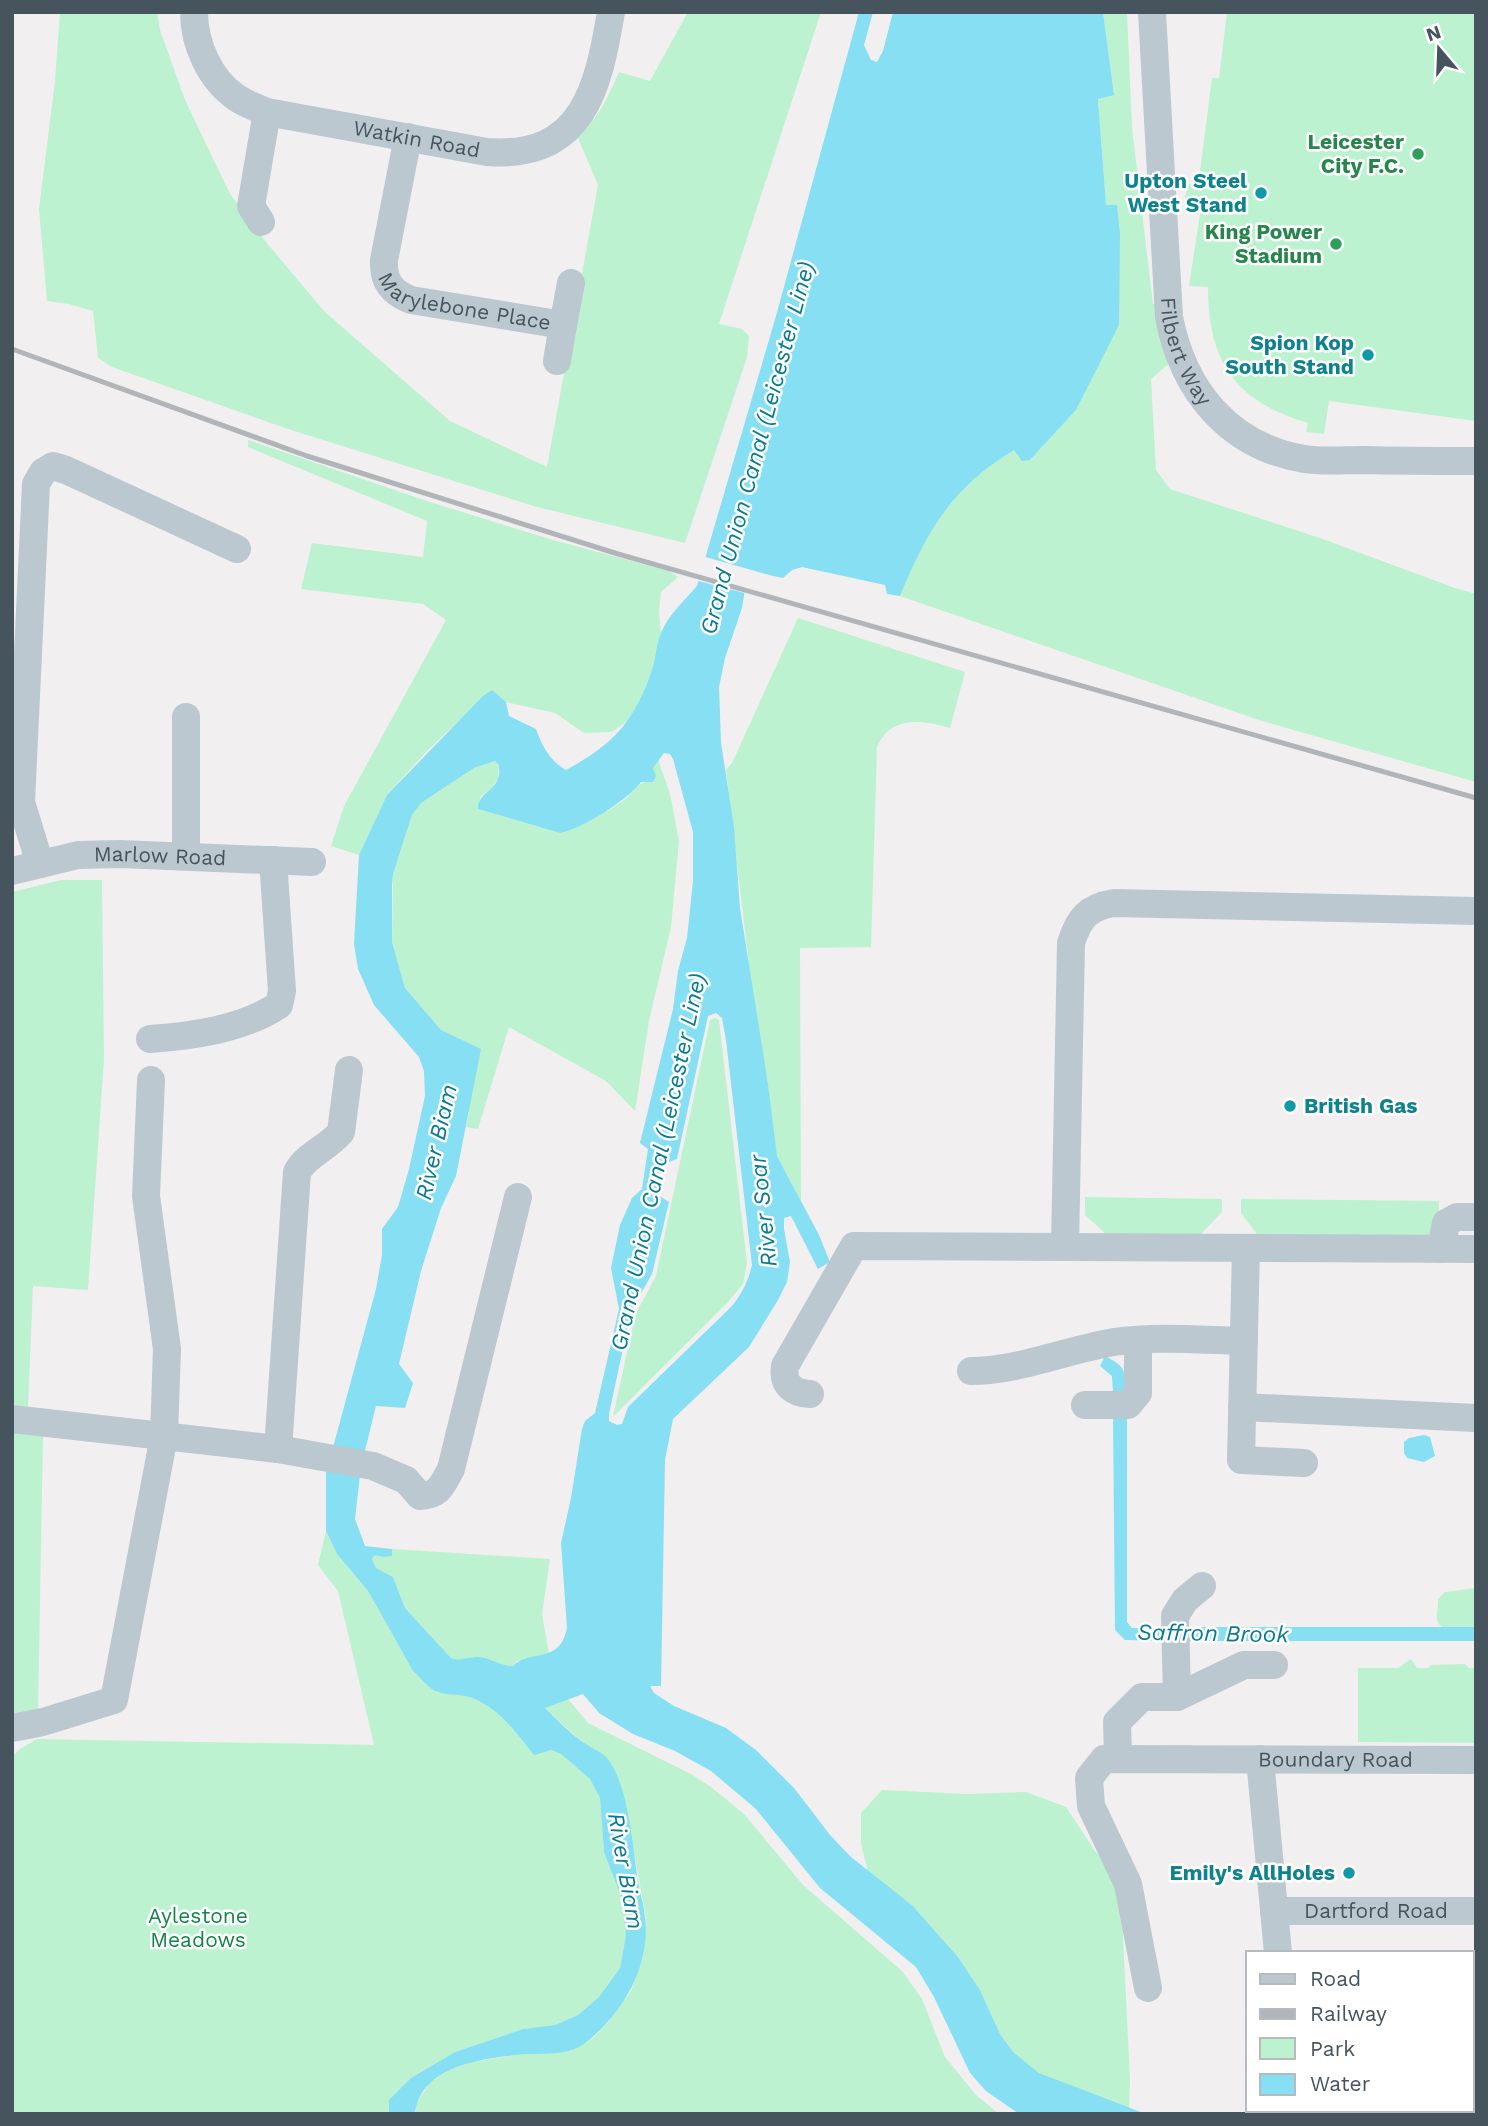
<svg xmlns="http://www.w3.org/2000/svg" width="1488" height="2126" font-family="'Work Sans',sans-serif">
  <rect width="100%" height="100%" fill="#f2eff0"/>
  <!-- green -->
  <path fill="#bcf2cf" d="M60,12H157L160,30L185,100L230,194L270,247L325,312L450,421L547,467L598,185L578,138C599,116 607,99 619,72L650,81L688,12H821L719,324L742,329L749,336L747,357L685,543L537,507L288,429L112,367L98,358L93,311L69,304L47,301L39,209L55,81Z
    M1103,12H1127L1132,128L1153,304H1158L1171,362L1151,379L1156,470L1170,489L1320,538L1455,588L1476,594V782L1262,721L900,596C927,530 951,488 1014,450L1030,460L1076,410L1104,353L1119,264L1120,234L1106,206L1098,98L1114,94Z
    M1227,12H1476V421L1329,401L1324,434L1306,432L1308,423C1236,402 1208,362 1208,287L1189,286L1202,201L1185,198L1188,184L1198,187L1212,78H1219Z
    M248,440L433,503L553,540L669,571L678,577L661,592L659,611L661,634L653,668L638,706L629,720L612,732L584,733L555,713L506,702L491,690L425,753L387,795L359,855L331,846L344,806L446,620L423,604L301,589L312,543L423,557L427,521L248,447Z
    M798,618L965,672L950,728C922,720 891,715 877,747L871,947L800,948L801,1201L777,1156L773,1140L768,1084L754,1007L726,770L732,763Z
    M658,759L670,794L679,841L671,927L649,1021L635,1111L606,1081L509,1027L478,1129L466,1127L469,1113L458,1039L441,1030L405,988L392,942L393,874L412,815L421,803L474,768L495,761L499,765L498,778L492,788L481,796L478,809L560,833C575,831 606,812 620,803C630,797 635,784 646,782Z
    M61,880H102L104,1059L88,1290L33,1286L28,1407L12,1405V892Z
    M715,1018L719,1020L747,1263L743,1284L728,1302L613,1417L635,1315L656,1276L710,1020Z
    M1085,1197L1222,1199V1212L1199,1236L1106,1234L1085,1215Z
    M1241,1199L1439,1201V1239L1259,1237L1241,1213Z
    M12,1431L43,1435L38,1712L12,1717Z
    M326,1531L337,1554L368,1591L413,1671C420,1677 429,1690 438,1692C451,1695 464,1693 476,1699C500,1711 516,1733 533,1753L551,1750L561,1754L590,1779L600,1798L604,1852L622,1899L626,1935L620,1968L599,1997L578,2015L555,2025L523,2029L455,2052L411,2078L390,2100L389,2114H12V1757L20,1749L37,1739L374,1745L338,1591L318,1565Z
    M392,1549L550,1559L542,1614L549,1654L517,1661L513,1666C501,1666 491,1658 479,1657C468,1656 461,1663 451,1658L405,1608L393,1577L376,1568L372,1559L375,1555L383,1557L391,1556Z
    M1476,1588V1633C1466,1632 1442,1633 1438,1622C1435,1616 1439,1606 1438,1599L1445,1592Z
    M1411,1659L1417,1668H1428L1431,1665L1465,1664L1469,1668H1476V1743L1358,1742V1668H1398Z
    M568,1699L588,1723L691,1774L711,1787L744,1814L803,1885L902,1971L922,1999L945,2057L976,2095L999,2114H416V2104L430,2082L449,2070L472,2062L517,2055L571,2051L593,2038L608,2022L631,1991L643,1957L646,1918L625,1803L606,1758L578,1738L544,1708Z
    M882,1790L968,1794L1026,1792L1066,1807L1095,1851L1114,1870L1122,1916L1130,2080L1129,2109L1039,2073L1013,2052L1000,2034L980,1990L958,1957L913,1906L868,1872L861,1844V1813Z"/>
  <!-- water -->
  <path fill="#86dff2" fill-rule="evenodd" d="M859,12H873L864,45L871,60L877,62L883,51L893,12H1103L1114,95L1098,99L1106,205H1117L1120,234L1119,325L1076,410L1030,460L1022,461L1014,450C951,488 927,531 900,596L887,594L885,585L802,567L792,570L783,578L748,571L742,608L725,658L719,687L721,743L734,827L740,908L768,1084L777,1156L819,1235L830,1262L818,1269L791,1216L784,1218V1229L790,1262L787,1282L778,1300L749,1347L673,1419L665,1460L661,1686H650L654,1693L674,1706L726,1728L756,1750L794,1788L830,1835L851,1857L913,1906L958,1957L980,1990L1000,2034L1013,2052L1039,2073L1146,2114H1019L986,2091L970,2073L934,1997L916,1967L820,1888L756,1809L711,1771L675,1751L633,1734L599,1713L583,1694L545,1708C556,1719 568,1731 580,1740C588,1746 600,1751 607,1758C628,1783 633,1848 638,1881C640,1893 644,1905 645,1917C650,1958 631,1998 603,2027C594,2036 582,2048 569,2051C552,2055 534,2053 516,2055C479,2059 420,2067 415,2114H389V2100L411,2078L455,2052L523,2029L555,2025L578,2015L599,1997L620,1968L626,1935L622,1899L604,1852L600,1798L590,1779L561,1754L551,1750L534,1755C517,1734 500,1710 475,1699C462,1693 450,1696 438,1692C429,1690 420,1677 413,1671L368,1591L337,1554L326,1531V1473L376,1289L382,1255V1229L398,1207L409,1169L425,1096L424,1071L419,1057L374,1005L358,969L354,944L359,855L387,795L483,696L492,690L506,702L509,716L536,729C542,746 550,761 566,770C614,744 634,722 652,670C656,658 656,645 661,633C668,615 684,601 697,586L776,316ZM664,753L670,754L673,759L693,832V881L687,938L678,971L673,1009L640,1143L648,1149L642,1189L632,1198L620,1225L611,1268L619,1309L595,1413L585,1421L582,1429L571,1498L561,1543L567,1628C560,1665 529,1649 513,1666C501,1666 491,1658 479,1657C468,1656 461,1662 451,1658L405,1608L393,1577L376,1568L372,1559L375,1555L383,1557L392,1556V1549L365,1546L355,1519L361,1467L376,1406L405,1408L413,1383L399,1364L421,1271L441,1208L456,1176L481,1049L441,1030L405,988L392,942V885L393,874L412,815L421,803L474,768L495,761L499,765C499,769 500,774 498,778C494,792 478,793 478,809L560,833C582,829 626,801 641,782H653L656,776L653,768ZM716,1013L722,1018L726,1040L752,1265C748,1282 742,1293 732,1306L628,1407L622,1424L617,1425L609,1421V1414L631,1311L652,1274L669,1202L656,1194L661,1165L677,1159L708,1016Z
    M1105,1356C1126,1367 1125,1370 1127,1393H1113L1112,1376L1100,1366Z
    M1113,1416L1127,1417V1622L1132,1628H1164L1163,1641L1125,1640L1115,1630Z
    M1424,1435L1430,1437L1435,1456L1424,1462L1407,1458L1404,1453V1442L1409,1438Z
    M1186,1627H1476V1641H1187Z"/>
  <!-- pier -->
  <path fill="#f2eff0" d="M702,556L787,580L783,582L751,575L748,594L695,580Z"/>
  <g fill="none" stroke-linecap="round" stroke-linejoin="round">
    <!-- minor -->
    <g stroke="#bcc8cf" stroke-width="28">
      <path id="s1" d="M194,12C194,44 210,80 237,98C246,104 257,108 267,112L487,152C583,159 598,89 611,12"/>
      <path id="s2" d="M1152,12L1169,317C1183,390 1228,446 1304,459C1323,462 1344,460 1363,460C1401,461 1438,461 1476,461"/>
      <path id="s3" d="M408,137L384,260C383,281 391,292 411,300L563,325L571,283"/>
      <path d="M261,222L251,206L267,112"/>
      <path d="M557,361L563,325"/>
      <path d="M186,717V856"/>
      <path d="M40,864L21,802L36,484L43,472L53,466L66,470L237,549"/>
      <path id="s4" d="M12,871L78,855L120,854L312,862"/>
      <path d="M150,1039C193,1036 243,1029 279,1005L282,991L273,860"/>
      <path d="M1065,1246L1071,943C1079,918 1088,907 1114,903L1476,911"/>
      <path d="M1246,1248L1241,1460L1304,1463"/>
      <path d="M1441,1249L1446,1223L1457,1217H1476"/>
      <path d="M971,1371C1019,1371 1066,1350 1114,1342C1156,1336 1201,1340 1244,1341"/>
      <path d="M810,1394C793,1393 782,1385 785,1366L854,1246L1476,1249"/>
      <path d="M1085,1405H1128L1138,1393V1340"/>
      <path d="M1242,1407L1476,1418"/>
      <path d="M12,1419L278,1449L373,1466L406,1480L420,1496C440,1495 442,1485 451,1469L518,1197"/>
      <path d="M278,1449L297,1172C307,1154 328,1148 341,1132L349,1070"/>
      <path d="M1177,1697L1175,1616L1185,1600L1202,1586"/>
      <path d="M12,1728L43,1722L114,1700L164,1436L167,1349L146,1196L151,1080"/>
      <path d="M1118,1759L1117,1722L1142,1697H1177L1244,1665H1274"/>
      <path d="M1260,1759L1278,1953"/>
      <path id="s5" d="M1274,1911H1476"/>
      <path id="s6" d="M1148,1988L1128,1884L1091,1806L1089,1778L1104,1759L1476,1760"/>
      <path d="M1472,2055H1476"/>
    </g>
    <!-- rail -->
    <path stroke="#b1b5ba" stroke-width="5" d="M12,349L307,456L618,554L1476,798"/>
  </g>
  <!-- markers -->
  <g fill="#2e9e5b" stroke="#fff" stroke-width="2.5">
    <circle cx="1418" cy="154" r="7"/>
    <circle cx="1336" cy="244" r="7"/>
  </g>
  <g fill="#0f9aa8" stroke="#fff" stroke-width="2.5">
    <circle cx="1261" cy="193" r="7"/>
    <circle cx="1368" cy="355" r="7"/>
    <circle cx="1290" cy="1106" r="7"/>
    <circle cx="1349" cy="1873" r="7"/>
  </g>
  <g text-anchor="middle" stroke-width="5" stroke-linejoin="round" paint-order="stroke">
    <!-- street labels -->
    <g font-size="21" fill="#46545e" stroke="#fff">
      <text dy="7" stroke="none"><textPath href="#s1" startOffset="285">Watkin Road</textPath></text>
      <text dy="7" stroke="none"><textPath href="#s3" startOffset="229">Marylebone Place</textPath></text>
      <text dy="7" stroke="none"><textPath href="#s2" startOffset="343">Filbert Way</textPath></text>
      <text dy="7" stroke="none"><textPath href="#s4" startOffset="150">Marlow Road</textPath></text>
      <text dy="7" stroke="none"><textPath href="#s6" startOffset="476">Boundary Road</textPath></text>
      <text dy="7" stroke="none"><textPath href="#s5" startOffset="102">Dartford Road</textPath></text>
    </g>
    <!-- leisure labels -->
    <g font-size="21" font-weight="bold" fill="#27864d" stroke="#fff" text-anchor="end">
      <text x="1404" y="149">Leicester<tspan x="1404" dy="24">City F.C.</tspan></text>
      <text x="1322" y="239">King Power<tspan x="1322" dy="24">Stadium</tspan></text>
    </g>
    <!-- culture labels -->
    <g font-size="21" font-weight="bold" fill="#0d838f" stroke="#fff" text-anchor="end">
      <text x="1247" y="188">Upton Steel<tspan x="1247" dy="24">West Stand</tspan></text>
      <text x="1354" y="350">Spion Kop<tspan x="1354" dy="24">South Stand</tspan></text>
      <text x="1304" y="1113" text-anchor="start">British Gas</text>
      <text x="1335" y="1880">Emily's AllHoles</text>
    </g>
    <!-- park labels -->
    <g font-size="21" fill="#118547" stroke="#fff">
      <text x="198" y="1923">Aylestone<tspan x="198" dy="24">Meadows</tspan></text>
    </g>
    <!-- water labels -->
    <g font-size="23" font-style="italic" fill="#067b93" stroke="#fff">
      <text transform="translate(757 448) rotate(-75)" y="8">Grand Union Canal (Leicester Line)</text>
      <text transform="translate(436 1142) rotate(-77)" y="8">River Biam</text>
      <text transform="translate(658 1162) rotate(-78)" y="8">Grand Union Canal (Leicester Line)</text>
      <text transform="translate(763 1211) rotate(-96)" y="8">River Soar</text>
      <text transform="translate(1213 1633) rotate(1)" y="8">Saffron Brook</text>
      <text transform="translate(626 1871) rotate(80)" y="8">River Biam</text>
    </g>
  </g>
  <!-- border -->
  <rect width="1488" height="2126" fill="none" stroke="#46545e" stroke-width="28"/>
  <!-- legend -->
  <rect x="1246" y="1951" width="228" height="161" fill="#ffffff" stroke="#b5bbbf" stroke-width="2"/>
  <rect x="1260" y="1974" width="35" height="10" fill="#bcc8cf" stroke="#b5bbbf" stroke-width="2"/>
  <text x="1310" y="1986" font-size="21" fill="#46545e">Road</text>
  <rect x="1260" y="2009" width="35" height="10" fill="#b1b5ba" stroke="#b5bbbf" stroke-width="2"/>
  <text x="1310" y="2021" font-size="21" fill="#46545e">Railway</text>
  <rect x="1260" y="2038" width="35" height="21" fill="#bcf2cf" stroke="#b5bbbf" stroke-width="2"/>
  <text x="1310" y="2056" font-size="21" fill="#46545e">Park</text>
  <rect x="1260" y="2074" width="35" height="21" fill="#86dff2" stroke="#b5bbbf" stroke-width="2"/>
  <text x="1310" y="2091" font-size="21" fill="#46545e">Water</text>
  <!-- north arrow -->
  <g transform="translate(1439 49) rotate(341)" stroke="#ffffff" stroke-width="5" paint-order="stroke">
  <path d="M0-5L12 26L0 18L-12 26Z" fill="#46545e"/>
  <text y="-10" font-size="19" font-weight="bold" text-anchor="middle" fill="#46545e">N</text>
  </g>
</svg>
